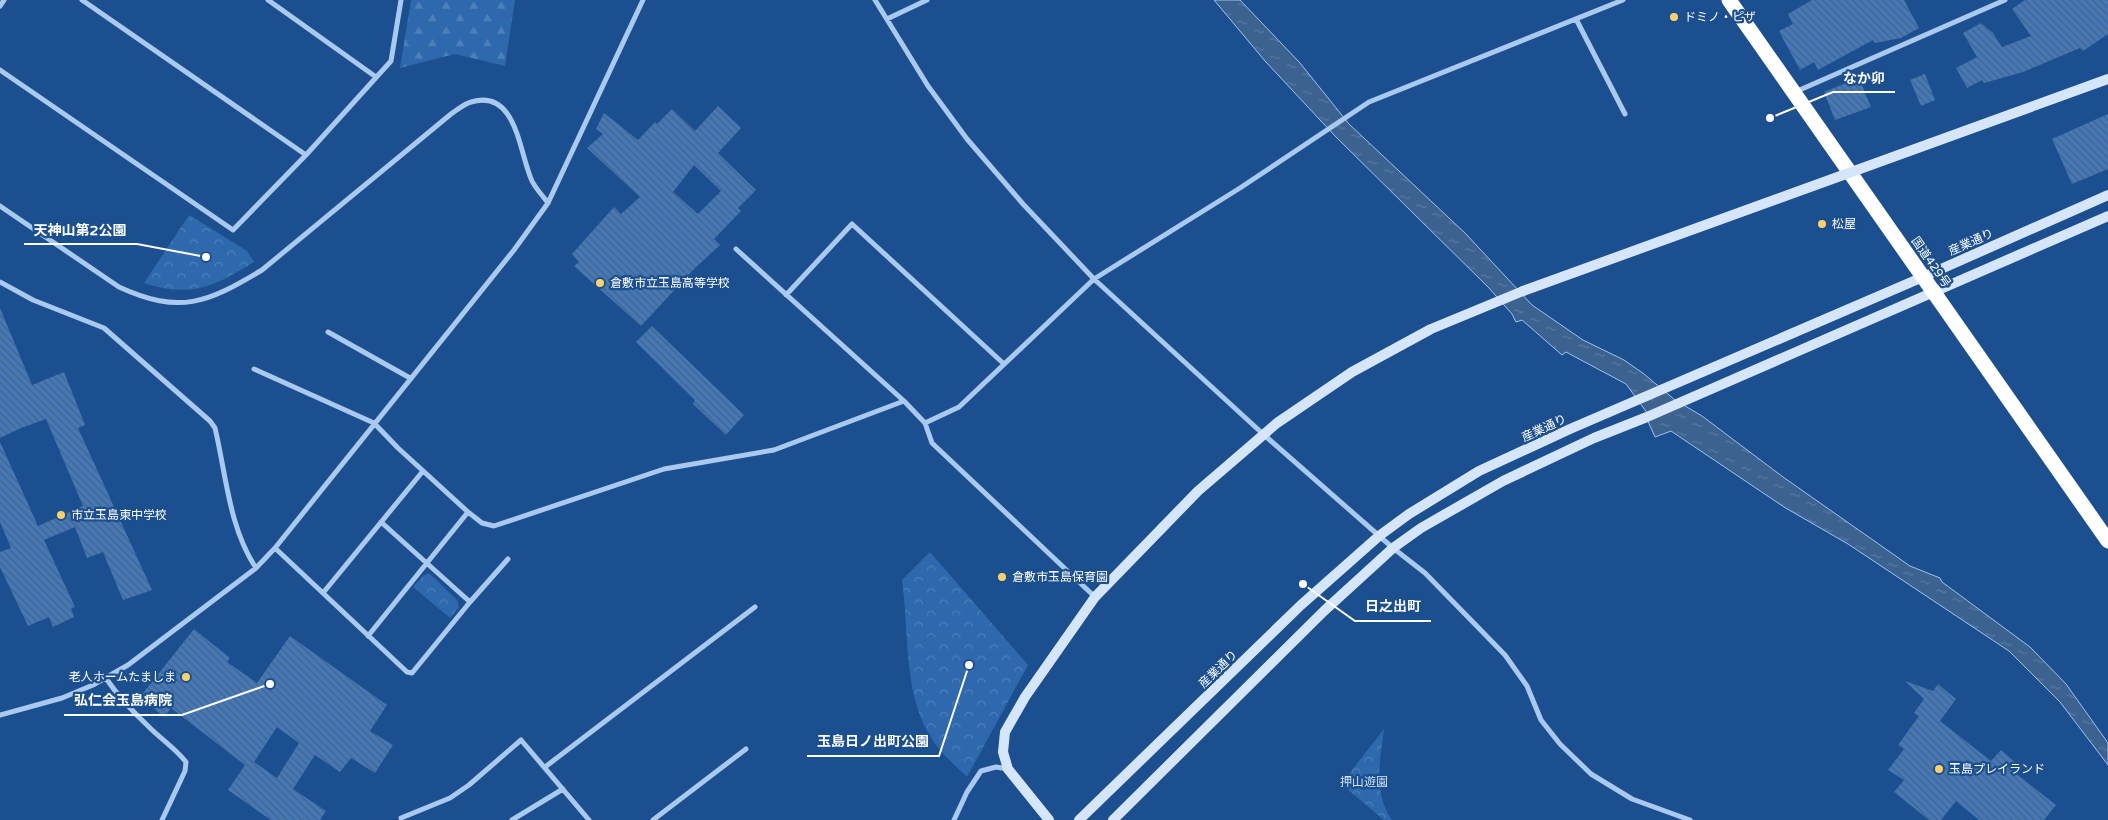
<svg xmlns="http://www.w3.org/2000/svg" width="2108" height="820" font-family="'Varela Round','Noto Sans JP',sans-serif">
  <defs>
    <pattern id="forest-firs" width="22" height="20" patternUnits="userSpaceOnUse" patternTransform="scale(1.25)"><rect width="22" height="20" fill="#2e69ad"/><path d="M5 1l3.5 6h-7zM16 11l3.5 6h-7z" fill="#4d80b9"/></pattern>
    <pattern id="park-crowns" width="20" height="18" patternUnits="userSpaceOnUse" patternTransform="scale(1.25)"><rect width="20" height="18" fill="#2e69ad"/><path d="M2 6a3 3 0 1 1 6 0M12 15a3 3 0 1 1 6 0" fill="none" stroke="#4d80b9"/></pattern>
    <pattern id="water-ripples" width="26" height="14" patternUnits="userSpaceOnUse" patternTransform="scale(1.25)"><rect width="26" height="14" fill="#3c6290"/><path d="M2 4q2-2 4 0t4 0M15 11q2-2 4 0t4 0" fill="none" stroke="#597aa1"/></pattern>
    <pattern id="building-back-hatch" width="6" height="6" patternUnits="userSpaceOnUse" patternTransform="scale(1.25)"><rect width="6" height="6" fill="#4478b7"/><path d="M-1 5l2 2M0 0l6 6M5-1l2 2" fill="none" stroke="#486282"/></pattern>
  </defs>
  <rect width="100%" height="100%" fill="#1b4f8f"/>
  <!-- forest -->
  <path fill="url(#forest-firs)" d="M411,0H515L505,66L455,54L400,68Z"/>
  <!-- park -->
  <path fill="url(#park-crowns)" d="M189,215L247,251L254,262C214,287 191,298 144,283Z
    M930,552L1028,665L967,777C954,764 938,751 929,734C903,691 909,628 902,580Z
    M429,573L457,600L459,607L450,618L413,587L423,576Z
    M1384,729C1380,760 1373,793 1392,820H1384L1341,784Z"/>
  <!-- water -->
  <path fill="url(#water-ripples)" stroke="#9cc4f0" d="M1214,0H1240L1300,63L1349,124L1466,234L1532,305L1583,340L1624,360L1644,374L1675,400L1702,416L1783,477L1910,566L1940,578L1942,582L2030,647L2066,684L2108,743V765L2060,702L2009,651L1848,544L1784,507L1671,431L1655,437L1647,419L1648,414L1626,384L1566,352L1562,355L1522,320L1516,322L1512,314L1489,288L1335,136L1265,61Z"/>
  <!-- building -->
  <path fill="url(#building-back-hatch)" fill-rule="evenodd" d="M1812,0H1904L1919,28L1901,38L1875,43L1873,40L1818,70L1814,62L1800,70L1779,31L1793,24L1788,14Z
    M2025,0H2108V34L2083,51L2080,48L2023,72L1984,83L1982,80L1967,88L1956,68L1977,57L1963,33L1981,23L1993,33L2002,47L2031,36L2012,9Z
    M1925,74L1935,100L1921,106L1910,80Z
    M1859,78L1871,107L1835,120L1824,92Z
    M718,106L741,128L718,153L756,190L738,208L741,211L714,239L720,245L692,271L641,326L574,266L579,262L572,254L614,207L621,214L640,197L587,148L603,134L596,129L604,113L638,140L655,122L657,124L672,109L695,131ZM694,165L721,191L698,214L673,192Z
    M2108,114V169L2072,184L2052,139Z
    M0,308L32,385L64,372L85,425L78,428L152,590L123,600L103,552L87,558L75,527L44,540L75,607L71,608L74,617L53,627L49,617L28,626L0,567V552L11,548L0,522V442L38,526L83,506L46,419L21,428L0,438Z
    M652,326L744,415L726,435L693,404L695,400L636,342Z
    M194,629L230,658L227,662L257,683L290,636L387,705L370,731L393,745L375,773L351,758L340,772L315,755L293,789L326,811L320,820H271L228,790L245,765L171,708L164,717L140,697ZM277,727L299,743L277,778L254,762Z
    M1905,681L1933,691L1938,684L1956,699L1940,721L1991,761L2001,750L2015,762L2009,768L2056,805L2044,820H1979L1956,801L1941,820H1929L1894,792L1904,780L1888,770L1904,749L1898,745L1919,716L1914,713L1924,699Z"/>
  <g fill="none" stroke-linecap="round" stroke-linejoin="round">
    <!-- street -->
    <path stroke="#a9c9ee" stroke-width="5" d="M82,0L306,155
      M268,0L376,77
      M875,0L928,86L967,139L1023,204L1094,279L1263,434L1393,548L1425,573L1505,655L1527,686L1541,720L1560,744L1591,774L1632,799L1690,820
      M0,6L4,0
      M887,19L927,0
      M1576,19L1625,114
      M0,70L233,230L306,155L391,61L401,0
      M1795,92L2005,0
      M0,206L119,287C180,315 207,303 262,270L451,114C457,110 464,104 471,102C517,88 519,153 532,181C536,189 543,196 548,203
      M736,249L904,401
      M0,282L33,300L104,328L210,421L215,428C226,474 229,528 256,568
      M786,295L852,224L1004,364
      M328,332L410,378
      M254,369L374,423L398,448L468,512L482,523L494,526L664,469L774,450L904,401L925,423L932,443L1095,597
      M925,423L959,407L1094,279L1240,188L1369,102L1623,0
      M381,522L470,602
      M275,548L407,672L412,673L470,602L508,559
      M323,593L423,471
      M368,636L468,512
      M105,677C118,696 133,712 149,727C162,740 174,747 186,762L185,771L162,820
      M0,715L62,698L93,685L128,665L256,568L275,548L514,250L548,203L643,0
      M545,767L755,607
      M401,818L450,798L469,785L521,740L589,820
      M512,820L563,789
      M653,820L746,749
      M954,820L967,792L981,771L996,767L1008,769"/>
    <!-- secondary -->
    <path stroke="#d6e6fa" stroke-width="10" d="M1049,820L1008,769L1003,752L1005,732L1025,697L1095,597L1198,491L1277,423L1352,372L1431,329L1523,291
      M1079,820L1301,605L1379,536L1409,514L1479,471L1570,429L1923,277L2108,195
      M1113,820L1324,611L1393,548L1421,528L1503,481L1594,438L1647,417L2108,216"/>
    <!-- highway -->
    <path stroke="#fff" stroke-width="15" d="M1729,0L2108,541"/>
    <!-- secondary-bridge -->
    <path stroke="#d6e6fa" stroke-width="10" d="M1523,291L2108,79"/>
  </g>
  <!-- markers -->
  <g fill="#ffd166" stroke="#1b4f8f" stroke-width="2">
    <circle cx="1674" cy="17" r="5"/>
    <circle cx="1822" cy="224" r="5"/>
    <circle cx="600" cy="283" r="5"/>
    <circle cx="61" cy="515" r="5"/>
    <circle cx="1002" cy="577" r="5"/>
    <circle cx="186" cy="677" r="5"/>
    <circle cx="1939" cy="769" r="5"/>
  </g>
  <g text-anchor="middle" stroke-width="4.5" stroke-linejoin="round" paint-order="stroke">
    <!-- poi labels -->
    <g font-size="12" fill="#fff" stroke="#1b4f8f" text-anchor="start">
      <text x="1684" y="21">ドミノ・ピザ</text>
      <text x="1832" y="228">松屋</text>
      <text x="610" y="287">倉敷市立玉島高等学校</text>
      <text x="71" y="519">市立玉島東中学校</text>
      <text x="1012" y="581">倉敷市玉島保育園</text>
      <text x="176" y="681" text-anchor="end">老人ホームたましま</text>
      <text x="1949" y="773">玉島プレイランド</text>
    </g>
    <!-- street labels -->
    <g font-size="12" fill="#fff" stroke="#1b4f8f">
      <text transform="translate(1971 242) rotate(-24)" y="4">産業通り</text>
      <text transform="translate(1931 262) rotate(55)" y="4">国道429号</text>
      <text transform="translate(1544 428) rotate(-25)" y="4">産業通り</text>
      <text transform="translate(1218 669) rotate(-44)" y="4">産業通り</text>
    </g>
    <!-- park labels -->
    <g font-size="12" fill="#cfe3fa" stroke="#1b4f8f">
      <text x="1364" y="786">押山遊園</text>
    </g>
  </g>
  <!-- callouts -->
  <path fill="none" stroke="#fff" stroke-width="2" d="M1770 118L1833 92H1895M206 257L137 244H24M1303 584L1355 621H1431M270 684L182 715H64M969 665L939 756H807"/>
  <g fill="#fff" stroke="#1b4f8f" stroke-width="2">
    <circle cx="1770" cy="118" r="5"/>
    <circle cx="206" cy="257" r="5"/>
    <circle cx="1303" cy="584" r="5"/>
    <circle cx="270" cy="684" r="5"/>
    <circle cx="969" cy="665" r="5"/>
  </g>
  <g font-size="14" text-anchor="middle" font-weight="bold" fill="#fff" stroke="#1b4f8f" stroke-width="4.5" stroke-linejoin="round" paint-order="stroke">
    <text x="1864" y="83">なか卯</text>
    <text x="80" y="235">天神山第2公園</text>
    <text x="1393" y="611">日之出町</text>
    <text x="123" y="705">弘仁会玉島病院</text>
    <text x="873" y="746">玉島日ノ出町公園</text>
  </g>
</svg>
